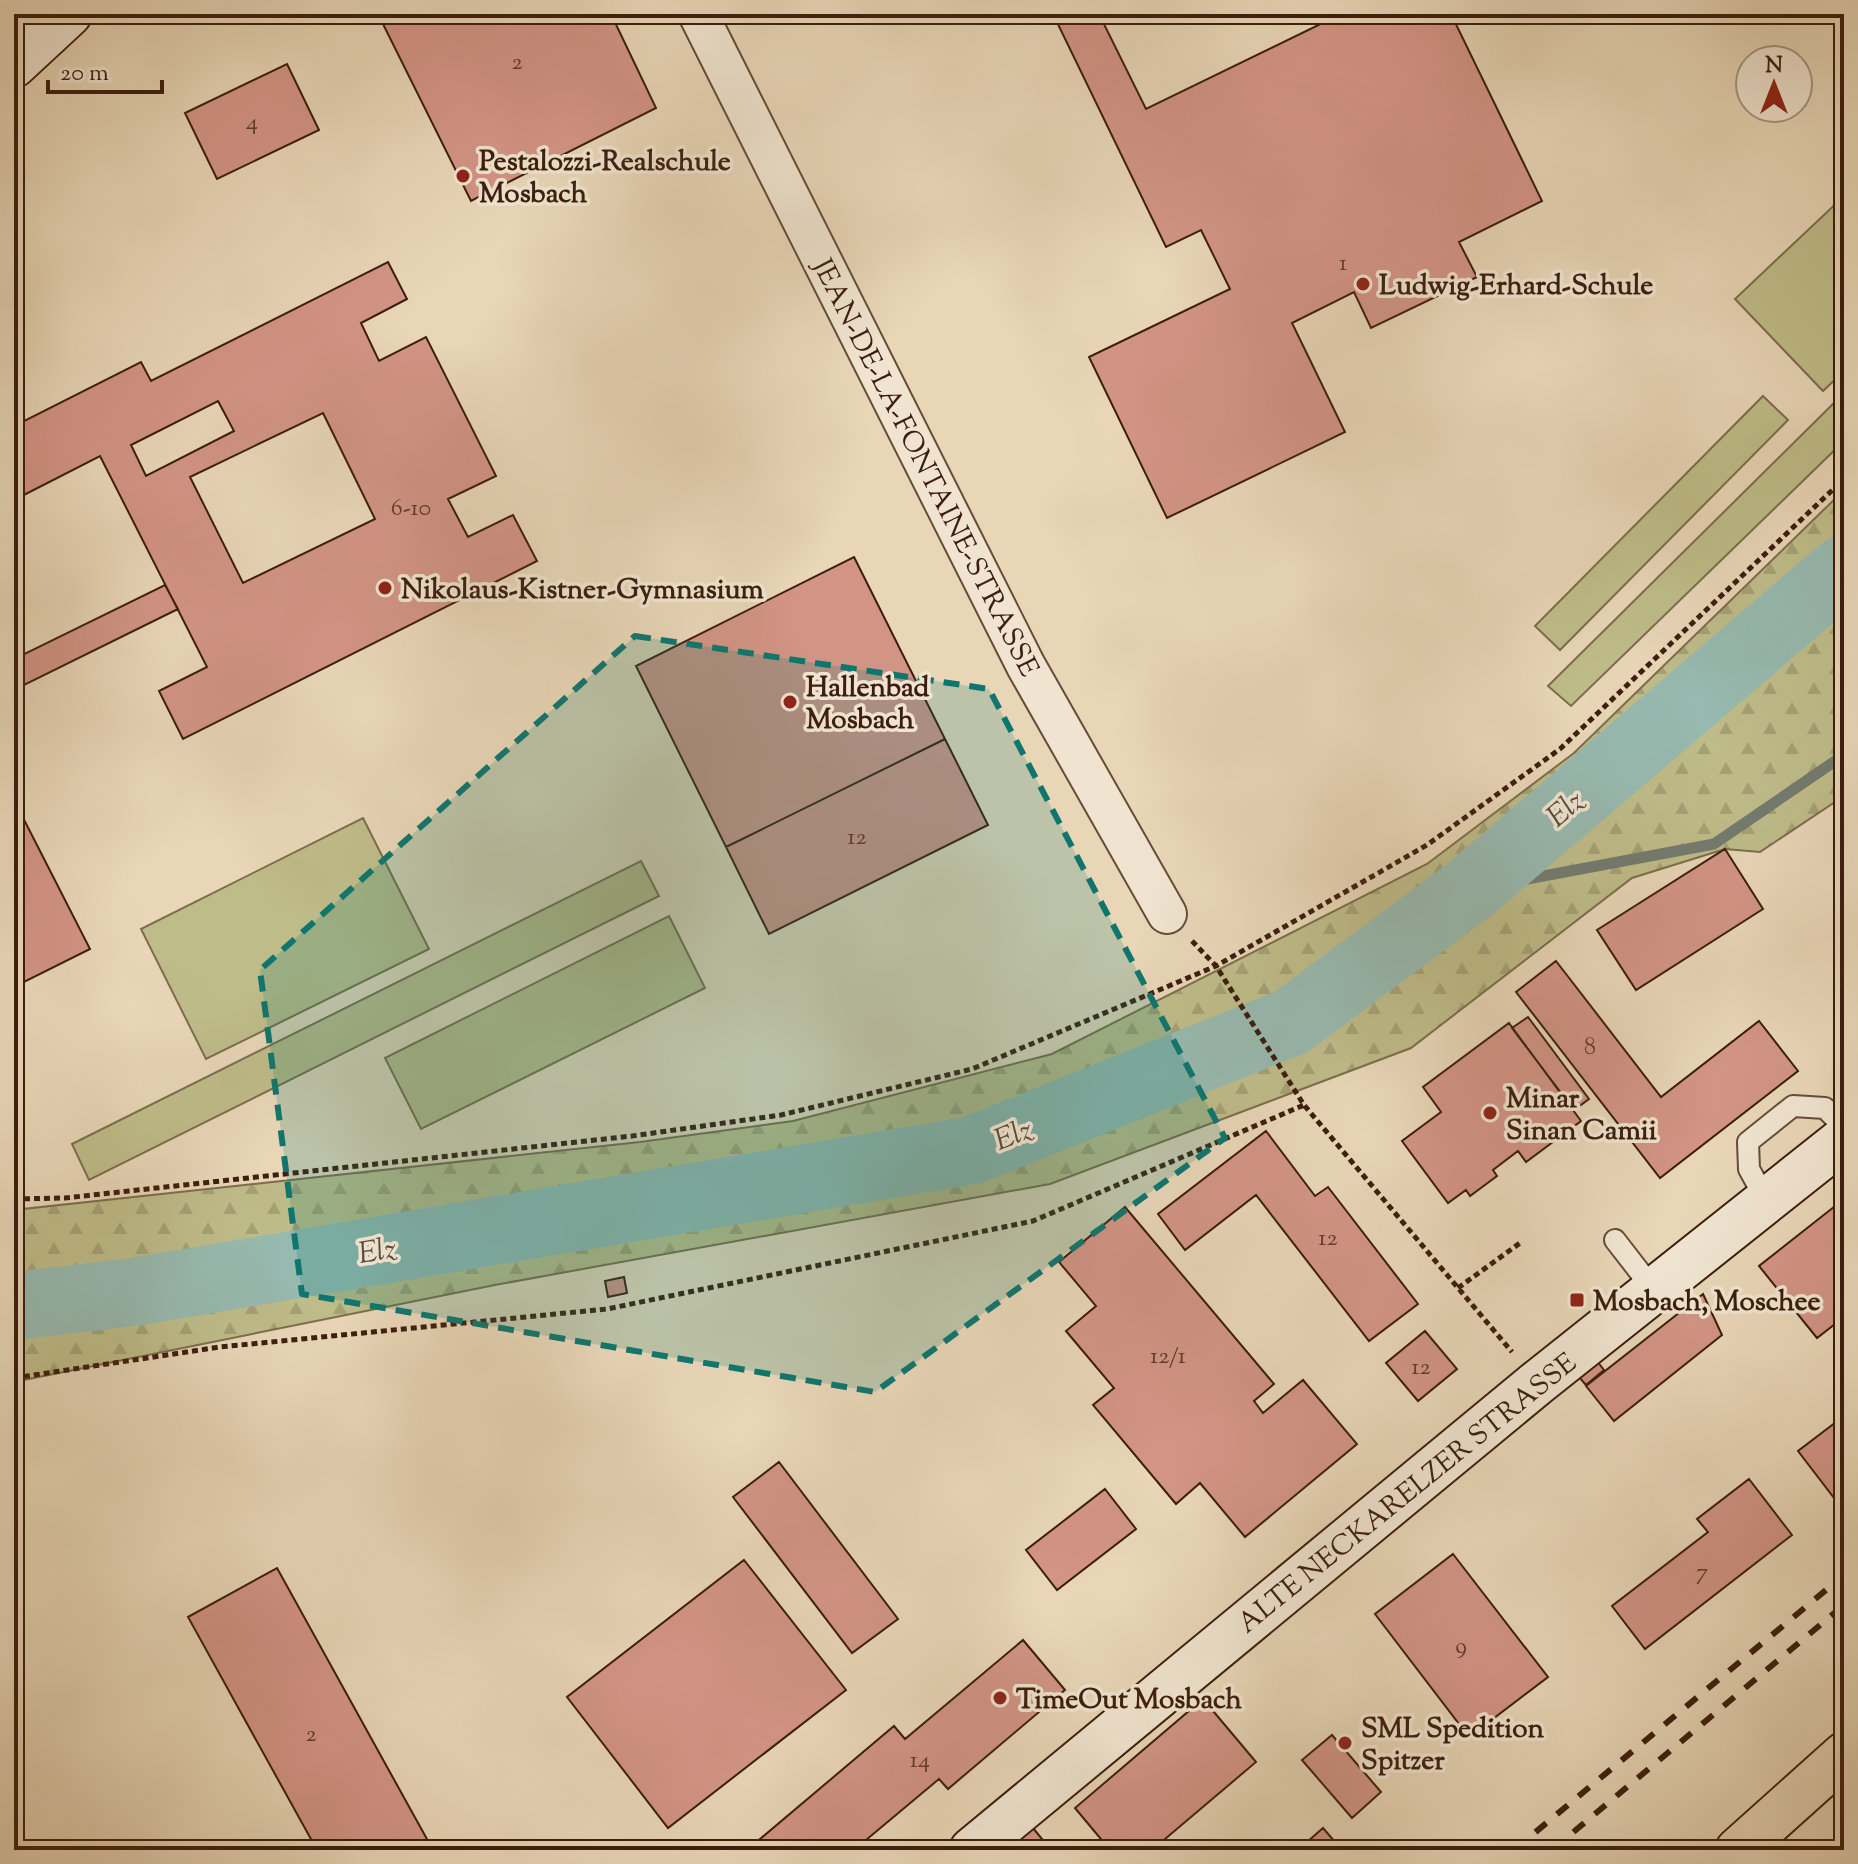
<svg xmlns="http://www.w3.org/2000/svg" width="1858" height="1864" font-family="'Sorts Mill Goudy',serif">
  <defs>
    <pattern id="forest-firs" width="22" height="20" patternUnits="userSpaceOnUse" patternTransform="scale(2)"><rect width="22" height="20" fill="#bebc89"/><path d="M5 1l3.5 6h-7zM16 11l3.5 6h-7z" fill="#a4a175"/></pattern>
  </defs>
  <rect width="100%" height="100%" fill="#e8d6b7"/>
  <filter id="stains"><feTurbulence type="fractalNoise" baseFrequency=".0025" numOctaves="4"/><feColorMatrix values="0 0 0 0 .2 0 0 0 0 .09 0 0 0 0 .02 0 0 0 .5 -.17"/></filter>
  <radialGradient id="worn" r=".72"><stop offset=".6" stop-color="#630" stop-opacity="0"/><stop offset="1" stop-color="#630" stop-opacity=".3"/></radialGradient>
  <!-- grass -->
  <path fill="#bebc89" stroke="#7d6d4c" stroke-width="2" d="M1844,196V371L1823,391L1735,299Z
    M1844,393V441L1571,706L1548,686Z
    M1763,396L1788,420L1560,650L1535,626Z
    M363,818L429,949L206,1059L141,929Z
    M641,861L659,896L89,1180L72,1144Z
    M669,916L705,988L421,1129L385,1058Z"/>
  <!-- forest -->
  <path fill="url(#forest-firs)" stroke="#7d6d4c" stroke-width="2" d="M1844,490V796L1760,852L1725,849L1632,878L1411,1048L1050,1184L495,1285L14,1382V1210L640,1142L793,1121L1052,1054L1427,864L1574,753Z"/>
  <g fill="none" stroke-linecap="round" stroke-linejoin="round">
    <!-- stream -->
    <path stroke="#737b6f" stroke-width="11" d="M1469,890L1714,844L1844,755"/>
    <!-- river -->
    <path stroke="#97b9af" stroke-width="68" d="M14,1306L133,1292L973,1150L1291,1022L1469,890L1844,569"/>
  </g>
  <!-- building -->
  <path fill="#d29485" stroke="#3c1e0e" stroke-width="2" fill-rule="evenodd" d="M378,14H611L656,108L471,201Z
    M1053,14H1099L1146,109L1341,14H1451L1542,201L1459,242L1477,277L1371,328L1354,292L1292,323L1345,432L1167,518L1089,357L1230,289L1201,230L1166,247Z
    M287,64L319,130L217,179L185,113Z
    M388,262L407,299L361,323L379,361L426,337L496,476L448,499L468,537L513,515L537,561L183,739L159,691L207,667L100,456L14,500V426L141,362L151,381ZM218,401L234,431L146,476L131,445ZM323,413L375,519L243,583L190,477Z
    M854,557L945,739L726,847L636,666Z
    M165,585L178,609L14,690V659Z
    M945,739L988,825L769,934L726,847Z
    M14,800L90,949L14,987Z
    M1725,849L1763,909L1636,990L1597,930Z
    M1556,961L1661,1097L1759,1021L1798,1071L1660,1178L1516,992Z
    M1528,1017L1589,1099L1574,1110L1512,1028Z
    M1509,1023L1581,1121L1526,1162L1518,1151L1493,1170L1497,1176L1470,1196L1466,1190L1448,1203L1402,1141L1441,1112L1423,1087Z
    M1266,1131L1315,1196L1328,1187L1418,1304L1369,1341L1256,1195L1185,1250L1158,1214Z
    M1844,1199V1317L1817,1338L1759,1266Z
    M1125,1207L1274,1384L1254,1401L1263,1413L1303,1380L1357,1444L1245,1537L1200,1483L1176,1504L1093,1405L1114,1388L1066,1331L1096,1306L1059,1262Z
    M624,1277L627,1293L608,1297L605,1281Z
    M1703,1294L1722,1335L1614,1421L1586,1386Z
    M1425,1331L1457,1369L1418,1401L1386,1363Z
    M1597,1361L1604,1370L1586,1385L1578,1376Z
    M1844,1416V1511L1798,1451Z
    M779,1462L898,1619L852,1653L733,1497Z
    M1749,1479L1792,1535L1645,1649L1612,1606L1708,1532L1697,1519Z
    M1105,1489L1136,1529L1057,1590L1026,1550Z
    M1453,1554L1548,1677L1469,1737L1375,1614Z
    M744,1560L846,1690L668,1828L567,1697Z
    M277,1568L433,1850H317L188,1617Z
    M1023,1640L1065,1690L948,1789L939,1779L854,1850H747L894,1726L905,1739Z
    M1203,1699L1256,1762L1152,1850H1110L1075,1808Z
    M1332,1735L1381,1792L1352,1818L1302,1760Z
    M1033,1828L1051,1850H1008Z
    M1323,1828L1342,1850H1298Z"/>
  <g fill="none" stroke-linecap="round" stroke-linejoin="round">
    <!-- lane casing -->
    <g stroke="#674c38" stroke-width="24">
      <path id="lane" d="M1766,1200L1749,1169L1748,1142L1793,1106L1825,1108L1844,1127
        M1615,1240L1653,1289"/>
    </g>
    <!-- street casing -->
    <g stroke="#674c38" stroke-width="42">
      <path id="street" d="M698,14L1026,666L1167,914"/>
    </g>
    <!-- secondary casing -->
    <g stroke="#3c1e0e" stroke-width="48">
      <path id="secondary" d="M14,65L69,14
        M972,1850L1537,1383L1844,1139"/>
    </g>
    <!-- primary casing -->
    <g stroke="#3c1e0e" stroke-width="48">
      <path id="primary" d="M1738,1850L1844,1755"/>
    </g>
    <!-- path -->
    <path stroke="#3c1e0e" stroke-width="5" stroke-dasharray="6 4" stroke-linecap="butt" d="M1192,941L1216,966L1304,1105L1512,1352
      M14,1199L65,1198L632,1136L781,1115L972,1069L1216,966L1427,845L1560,749L1844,479
      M1458,1288L1520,1243
      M14,1378L220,1347L607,1309L1033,1221L1304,1105"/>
    <!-- lane -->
    <use href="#lane" stroke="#f0e4d0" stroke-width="20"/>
    <!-- street -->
    <use href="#street" stroke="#f0e4d0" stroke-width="38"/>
    <!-- secondary -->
    <use href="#secondary" stroke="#f0e4d0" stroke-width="44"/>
    <!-- primary -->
    <use href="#primary" stroke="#e8d6b7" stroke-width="44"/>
    <!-- rail -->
    <path stroke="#3c1e0e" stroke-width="6" stroke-dasharray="14 14" stroke-linecap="butt" d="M1514,1850L1844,1575
      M1552,1850L1844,1605"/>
  </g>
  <!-- marked area -->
  <path fill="#0f766e" fill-opacity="0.2" stroke="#0f766e" stroke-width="6" stroke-dasharray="16 10" stroke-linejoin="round" d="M635,636L989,689L1225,1138L875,1392L302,1294L260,970Z"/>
  <!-- markers -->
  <g fill="#8f2418" stroke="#f0e4d0" stroke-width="3">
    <circle cx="463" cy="176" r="8"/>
    <circle cx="1363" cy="284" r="8"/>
    <circle cx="385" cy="588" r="8"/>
    <circle cx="790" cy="702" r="8"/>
    <circle cx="1490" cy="1113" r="8"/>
    <rect x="1569" y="1292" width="16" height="16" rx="4"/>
    <circle cx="1000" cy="1698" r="8"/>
    <circle cx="1345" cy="1743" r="8"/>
  </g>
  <g text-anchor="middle" stroke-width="7" stroke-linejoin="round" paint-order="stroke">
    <!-- number labels -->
    <g font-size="24" fill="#623c2c">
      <text x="517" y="69">2</text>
      <text x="252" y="129">4</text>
      <text x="1343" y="270">1</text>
      <text x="411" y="515">6-10</text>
      <text x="857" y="844">12</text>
      <text x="1590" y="1054">8</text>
      <text x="1328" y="1245">12</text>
      <text x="1168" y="1363">12/1</text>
      <text x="1421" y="1374">12</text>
      <text x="1702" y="1579">7</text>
      <text x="1461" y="1653">9</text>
      <text x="311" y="1741">2</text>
      <text x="920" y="1767">14</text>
    </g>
    <!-- poi labels -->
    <g font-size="28" font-weight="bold" fill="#3c1e0e" stroke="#f0e4d0" text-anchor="start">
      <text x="479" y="170">Pestalozzi-Realschule<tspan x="479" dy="32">Mosbach</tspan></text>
      <text x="1379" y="294">Ludwig-Erhard-Schule</text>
      <text x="401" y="598">Nikolaus-Kistner-Gymnasium</text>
      <text x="806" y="696">Hallenbad<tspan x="806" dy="32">Mosbach</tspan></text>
      <text x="1506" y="1107">Minar<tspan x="1506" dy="32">Sinan Camii</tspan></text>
      <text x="1593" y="1310">Mosbach, Moschee</text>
      <text x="1016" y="1708">TimeOut Mosbach</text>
      <text x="1361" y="1737">SML Spedition<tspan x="1361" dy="32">Spitzer</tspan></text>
    </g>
    <!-- street labels -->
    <g font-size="28" fill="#3c1e0e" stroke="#f0e4d0">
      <text transform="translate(927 467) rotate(63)" y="10">JEAN-DE-LA-FONTAINE-STRASSE</text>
      <text transform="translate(1406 1492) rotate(-39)" y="10">ALTE NECKARELZER STRASSE</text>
    </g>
    <!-- water labels -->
    <g font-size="30" font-style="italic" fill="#574c3e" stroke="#f0e4d0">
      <text transform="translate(1565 808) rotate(-41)" y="10">Elz</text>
      <text transform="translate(1013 1134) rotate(-22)" y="10">Elz</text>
      <text transform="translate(377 1250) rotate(-10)" y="10">Elz</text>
    </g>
  </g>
  <!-- margin -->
  <rect width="1858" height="1864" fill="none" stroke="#e8d6b7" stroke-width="48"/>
  <rect x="16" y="16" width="1826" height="1832" fill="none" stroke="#3c1e0e" stroke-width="4"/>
  <rect x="24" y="24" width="1810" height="1816" fill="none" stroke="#3c1e0e" stroke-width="2"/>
  <!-- north arrow -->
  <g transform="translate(1774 84)"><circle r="38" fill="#f0e4d0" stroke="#a89582" stroke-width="2"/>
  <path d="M0-6L14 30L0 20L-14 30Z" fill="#8f2418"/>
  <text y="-12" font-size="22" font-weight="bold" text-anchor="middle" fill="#3c1e0e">N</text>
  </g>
  <!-- scale -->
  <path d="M48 80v12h114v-12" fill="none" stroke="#3c1e0e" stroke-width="4"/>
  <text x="60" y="80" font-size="24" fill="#3c1e0e" stroke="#f0e4d0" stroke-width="6" paint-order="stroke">20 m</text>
  <rect width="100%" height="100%" filter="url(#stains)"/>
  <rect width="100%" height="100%" fill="url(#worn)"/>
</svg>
